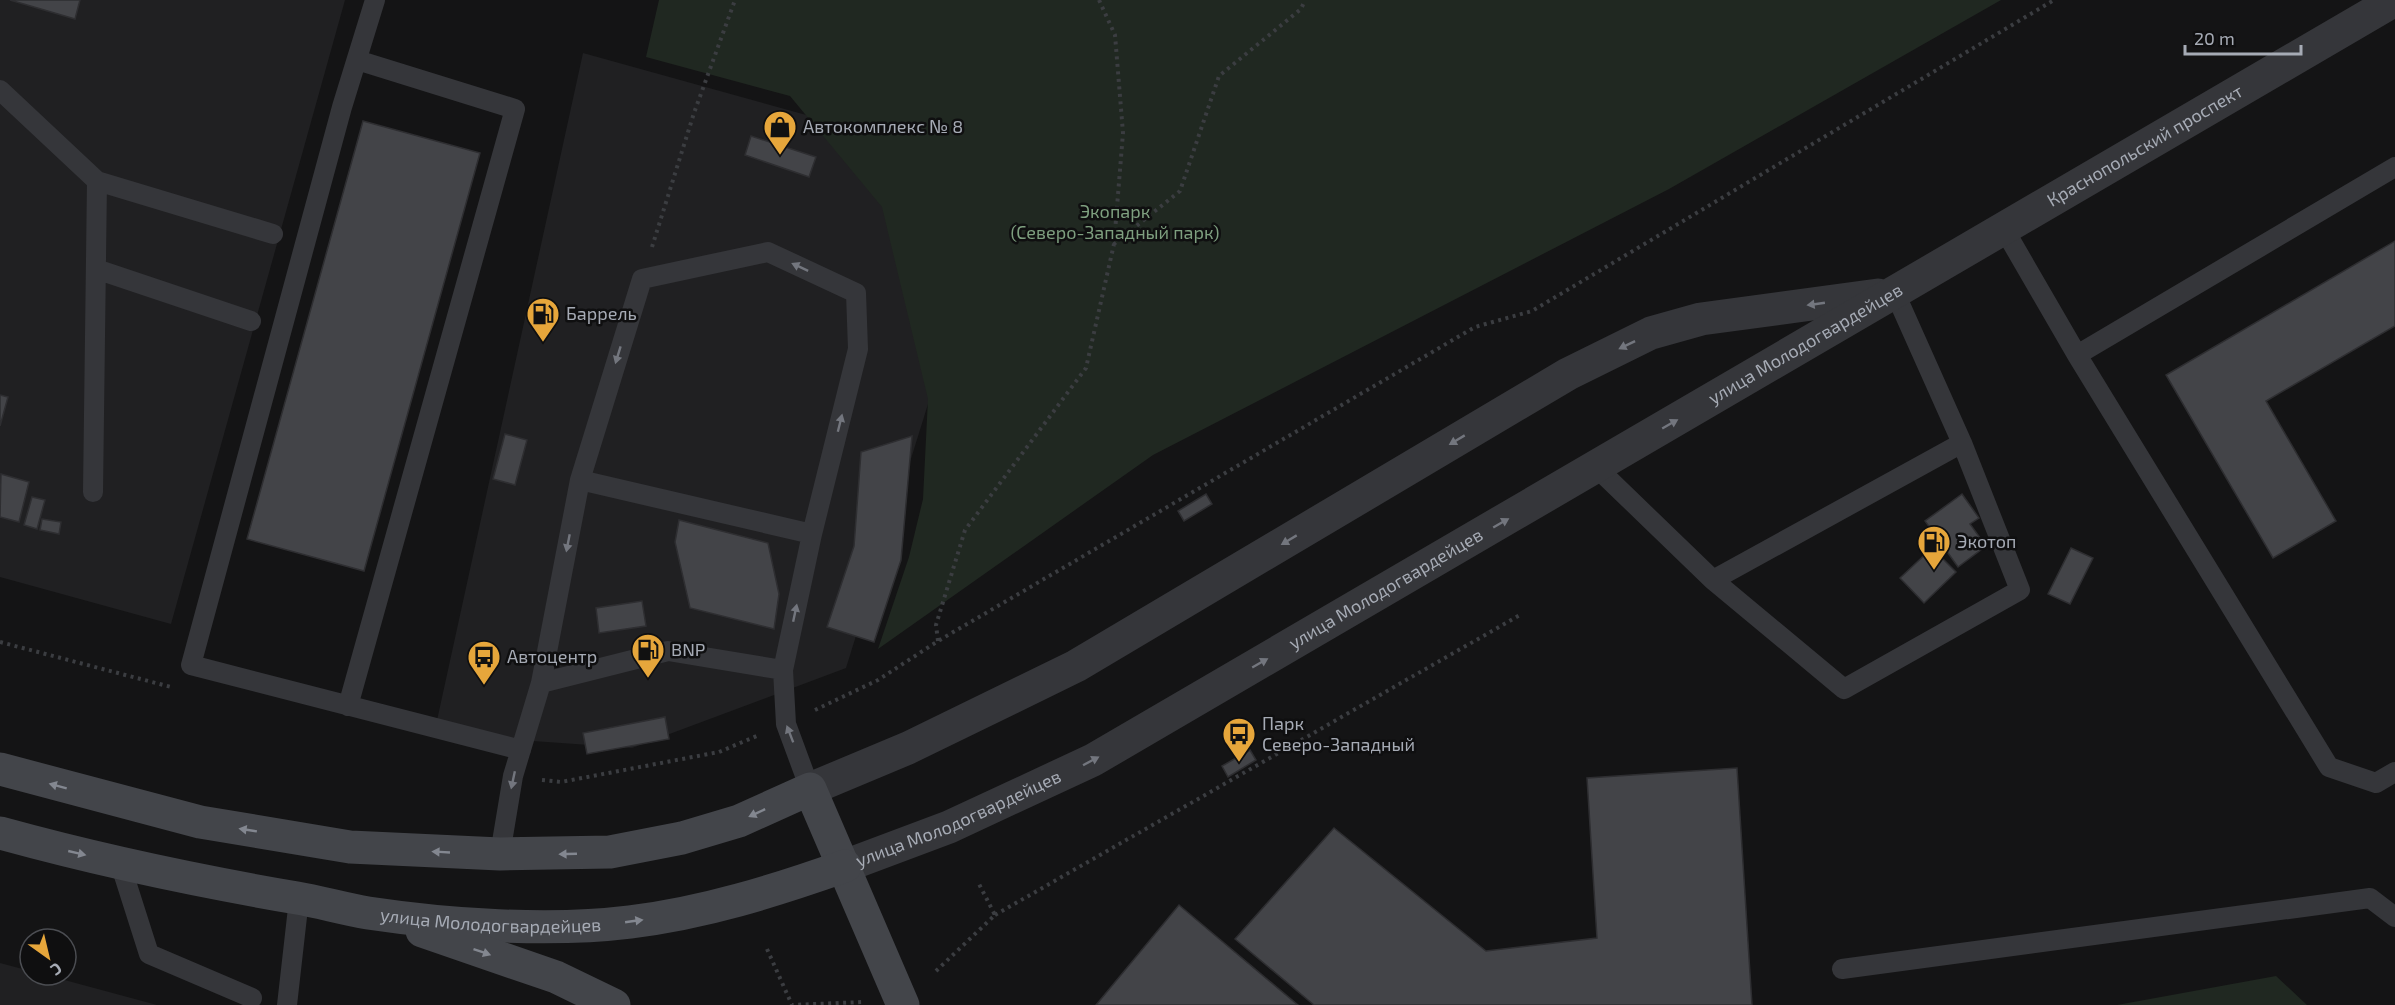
<svg xmlns="http://www.w3.org/2000/svg" width="2395" height="1005" font-family="'Exo 2',sans-serif">
  <rect width="100%" height="100%" fill="#141415"/>
  <!-- built -->
  <path fill="#202022" d="M0,0H345L171,624L0,577Z
    M583,53L1001,169L846,668L632,748L434,734Z
    M0,963L30,971V975H46L157,1005H0Z"/>
  <!-- green -->
  <path fill="#202821" d="M659,0H2001L1669,189L1153,455L878,649L909,557L923,499L928,399L882,207L790,96L646,57Z
    M2276,976L2307,1005H2117Z"/>
  <!-- building -->
  <path fill="#434448" stroke="#2e2e31" stroke-width="1.5" d="M10,0H80L75,19Z
    M363,121L480,153L364,571L247,539Z
    M751,136L816,157L809,177L745,155Z
    M2395,241V326L2266,401L2336,521L2273,558L2166,375Z
    M0,395L8,397L0,426Z
    M505,434L527,440L515,485L493,479Z
    M912,436L901,560L874,642L827,627L854,546L861,452Z
    M1,474L29,482L19,522L0,517Z
    M1206,494L1212,504L1184,521L1178,511Z
    M1962,494L1979,518L1970,524L1986,546L1958,567L1925,521Z
    M32,497L45,500L37,529L24,525Z
    M42,519L61,522L59,534L40,530Z
    M679,520L768,543L779,594L774,629L690,608L675,542Z
    M1932,548L1956,572L1924,603L1900,578Z
    M2071,548L2093,558L2070,604L2048,594Z
    M642,601L646,626L599,633L596,608Z
    M665,717L669,739L587,754L583,733Z
    M1250,750L1256,760L1228,777L1222,766Z
    M1737,768L1752,1005H1314L1235,939L1334,828L1486,951L1597,938L1587,778Z
    M1179,905L1298,1005H1096Z"/>
  <g fill="none" stroke-linecap="round" stroke-linejoin="round">
    <!-- path -->
    <path stroke="#3b3d41" stroke-width="4" stroke-dasharray="3 4.5" stroke-linecap="butt" d="M1099,0L1115,35L1123,133L1114,244L1180,191L1219,76L1301,9L1305,0
      M652,247L694,113L735,0
      M938,641L936,625L965,530L1086,368L1114,244
      M0,642L171,687
      M815,710L878,680L938,641L1475,327L1532,311L2054,0
      M542,780L561,782L719,752L759,735
      M995,915L1520,615
      M767,949L792,1005L864,1002
      M936,971L995,915L978,882"/>
    <!-- service -->
    <path stroke="#35363a" stroke-width="20" d="M375,0L342,107L191,665L521,750
      M0,90L97,181L273,234
      M2395,167L2077,355L2329,767L2376,783L2395,772
      M2004,229L2077,355
      M96,269L251,321
      M1596,467L1713,580L1844,689L2020,590L1962,443
      M580,480L812,534
      M93,492L97,181
      M1713,580L1962,443L1895,293
      M541,683L668,651L783,670
      M348,706L515,109L357,60
      M500,854L513,776L541,683L580,480L642,279L768,252L856,293L858,349L812,534L783,670L786,724L810,789
      M120,863L149,954L252,998
      M1842,969L2370,898L2395,917
      M287,1005L299,899"/>
    <!-- tertiary -->
    <g stroke="#35363a" stroke-width="33">
      <path d="M810,789L908,748L1076,666L1568,374L1651,333L1701,319L1878,295"/>
      <path id="s1" d="M845,866L949,827L1093,760L2395,0"/>
    </g>
    <!-- secondary -->
    <g stroke="#43454a" stroke-width="33">
      <path d="M0,769L200,822L350,847L500,854L610,852L682,838L739,821L810,789L903,1005"/>
      <path id="s2" d="M0,833C98,860 197,881 297,898C320,902 344,909 368,913C448,925 549,932 630,922C704,913 774,891 845,866"/>
      <path d="M422,931L556,977L614,1005"/>
    </g>
  </g>
  <!-- one-way arrows -->
  <defs><path id="oneway-solid" d="M-6-.8H1V-3.2L6.5 0L1 3.2V.8H-6Z" transform="scale(1.5)"/></defs>
  <g fill="#73767e">
    <use href="#oneway-solid" transform="translate(800 267) rotate(-155)"/>
    <use href="#oneway-solid" transform="translate(1816 304) rotate(172)"/>
    <use href="#oneway-solid" transform="translate(1627 345) rotate(154)"/>
    <use href="#oneway-solid" transform="translate(618 355) rotate(107)"/>
    <use href="#oneway-solid" transform="translate(840 423) rotate(-76)"/>
    <use href="#oneway-solid" transform="translate(1670 424) rotate(-30)"/>
    <use href="#oneway-solid" transform="translate(1457 440) rotate(149)"/>
    <use href="#oneway-solid" transform="translate(1501 523) rotate(-30)"/>
    <use href="#oneway-solid" transform="translate(1289 540) rotate(149)"/>
    <use href="#oneway-solid" transform="translate(568 543) rotate(101)"/>
    <use href="#oneway-solid" transform="translate(795 613) rotate(-78)"/>
    <use href="#oneway-solid" transform="translate(1260 663) rotate(-30)"/>
    <use href="#oneway-solid" transform="translate(790 734) rotate(-111)"/>
    <use href="#oneway-solid" transform="translate(1091 761) rotate(-28)"/>
    <use href="#oneway-solid" transform="translate(513 780) rotate(102)"/>
  </g>
  <g fill="#838790">
    <use href="#oneway-solid" transform="translate(58 786) rotate(-165)"/>
    <use href="#oneway-solid" transform="translate(757 813) rotate(155)"/>
    <use href="#oneway-solid" transform="translate(248 830) rotate(-171)"/>
    <use href="#oneway-solid" transform="translate(441 852) rotate(-177)"/>
    <use href="#oneway-solid" transform="translate(77 853) rotate(13)"/>
    <use href="#oneway-solid" transform="translate(568 854) rotate(178)"/>
    <use href="#oneway-solid" transform="translate(634 921) rotate(-8)"/>
    <use href="#oneway-solid" transform="translate(482 952) rotate(19)"/>
  </g>
  <!-- icons -->
  <defs>
    <g id="shop-pin" transform="scale(1.725)"><path d="M0 17L-7.5 6A9.5 9.5 0 1 1 7.5 6Z" fill="#e6a63b" stroke="#0f0f10"/><path d="M-5-2.5h2.3a2.7 3.5 0 0 1 5.4 0H5L5.5 6h-11ZM-1.5-2.5h3a1.5 2.3 0 0 0-3 0Z" fill="#111"/></g>
    <g id="fuel-pin" transform="scale(1.725)"><path d="M0 17L-7.5 6A9.5 9.5 0 1 1 7.5 6Z" fill="#e6a63b" stroke="#0f0f10"/><path d="M-5.5-6h7V0h2V4h1.3V-2.5L3-4.5l.8-.8L6-3V5H2.5V1h-1V6h-7ZM-4.2-4.7v3.2H.2V-4.7Z" fill="#111"/></g>
    <g id="bus-pin" transform="scale(1.725)"><path d="M0 17L-7.5 6A9.5 9.5 0 1 1 7.5 6Z" fill="#e6a63b" stroke="#0f0f10"/><path d="M-5-6H5V4H4V6H2V4H-2V6H-4V4H-5ZM-3.5-4V0h7V-4ZM-3.5 1.2v1.5H-2V1.2ZM2 1.2v1.5H3.5V1.2Z" fill="#111"/></g>
  </defs>
  <g fill-rule="evenodd">
    <use href="#shop-pin" x="780" y="127"/>
    <use href="#fuel-pin" x="543" y="314"/>
    <use href="#fuel-pin" x="1934" y="542"/>
    <use href="#fuel-pin" x="648" y="650"/>
    <use href="#bus-pin" x="484" y="657"/>
    <use href="#bus-pin" x="1239" y="734"/>
  </g>
  <g text-anchor="middle" stroke-width="5" stroke-linejoin="round" paint-order="stroke">
    <!-- poi labels -->
    <g font-size="18" fill="#a6abb5" stroke="#0f0f10" text-anchor="start">
      <text x="803" y="133">Автокомплекс № 8</text>
      <text x="566" y="320">Баррель</text>
      <text x="1957" y="548">Экотоп</text>
      <text x="671" y="656">BNP</text>
      <text x="507" y="663">Автоцентр</text>
      <text x="1262" y="730">Парк<tspan x="1262" dy="21">Северо-Западный</tspan></text>
    </g>
    <!-- street labels -->
    <g font-size="18" fill="#a6abb5" stroke="#0f0f10">
      <text dy="6" stroke="none"><textPath href="#s1" startOffset="1488">Краснопольский проспект</textPath></text>
      <text dy="6" stroke="none"><textPath href="#s1" startOffset="1095">улица Молодогвардейцев</textPath></text>
      <text dy="6" stroke="none"><textPath href="#s1" startOffset="609">улица Молодогвардейцев</textPath></text>
      <text dy="6" stroke="none"><textPath href="#s1" startOffset="123">улица Молодогвардейцев</textPath></text>
      <text dy="6" stroke="none"><textPath href="#s2" startOffset="500">улица Молодогвардейцев</textPath></text>
    </g>
    <!-- park labels -->
    <g font-size="18" fill="#7e9f7f" stroke="#0f0f10">
      <text x="1115" y="218">Экопарк<tspan x="1115" dy="21">(Северо-Западный парк)</tspan></text>
    </g>
  </g>
  <!-- north arrow -->
  <g transform="translate(48 957) rotate(146)"><circle r="28" fill="#0f0f10" stroke="#4b4d52" stroke-width="1.5"/>
  <path d="M0-4.5L10 22L0 15L-10 22Z" fill="#e6a63b"/>
  <text y="-9" font-size="16" font-weight="bold" text-anchor="middle" fill="#a6abb5">С</text>
  </g>
  <!-- scale -->
  <path d="M2185 45v9h116v-9" fill="none" stroke="#a6abb5" stroke-width="3"/>
  <text x="2194" y="45" font-size="18" fill="#a6abb5" stroke="#0f0f10" stroke-width="4.5" paint-order="stroke">20 m</text>
</svg>
